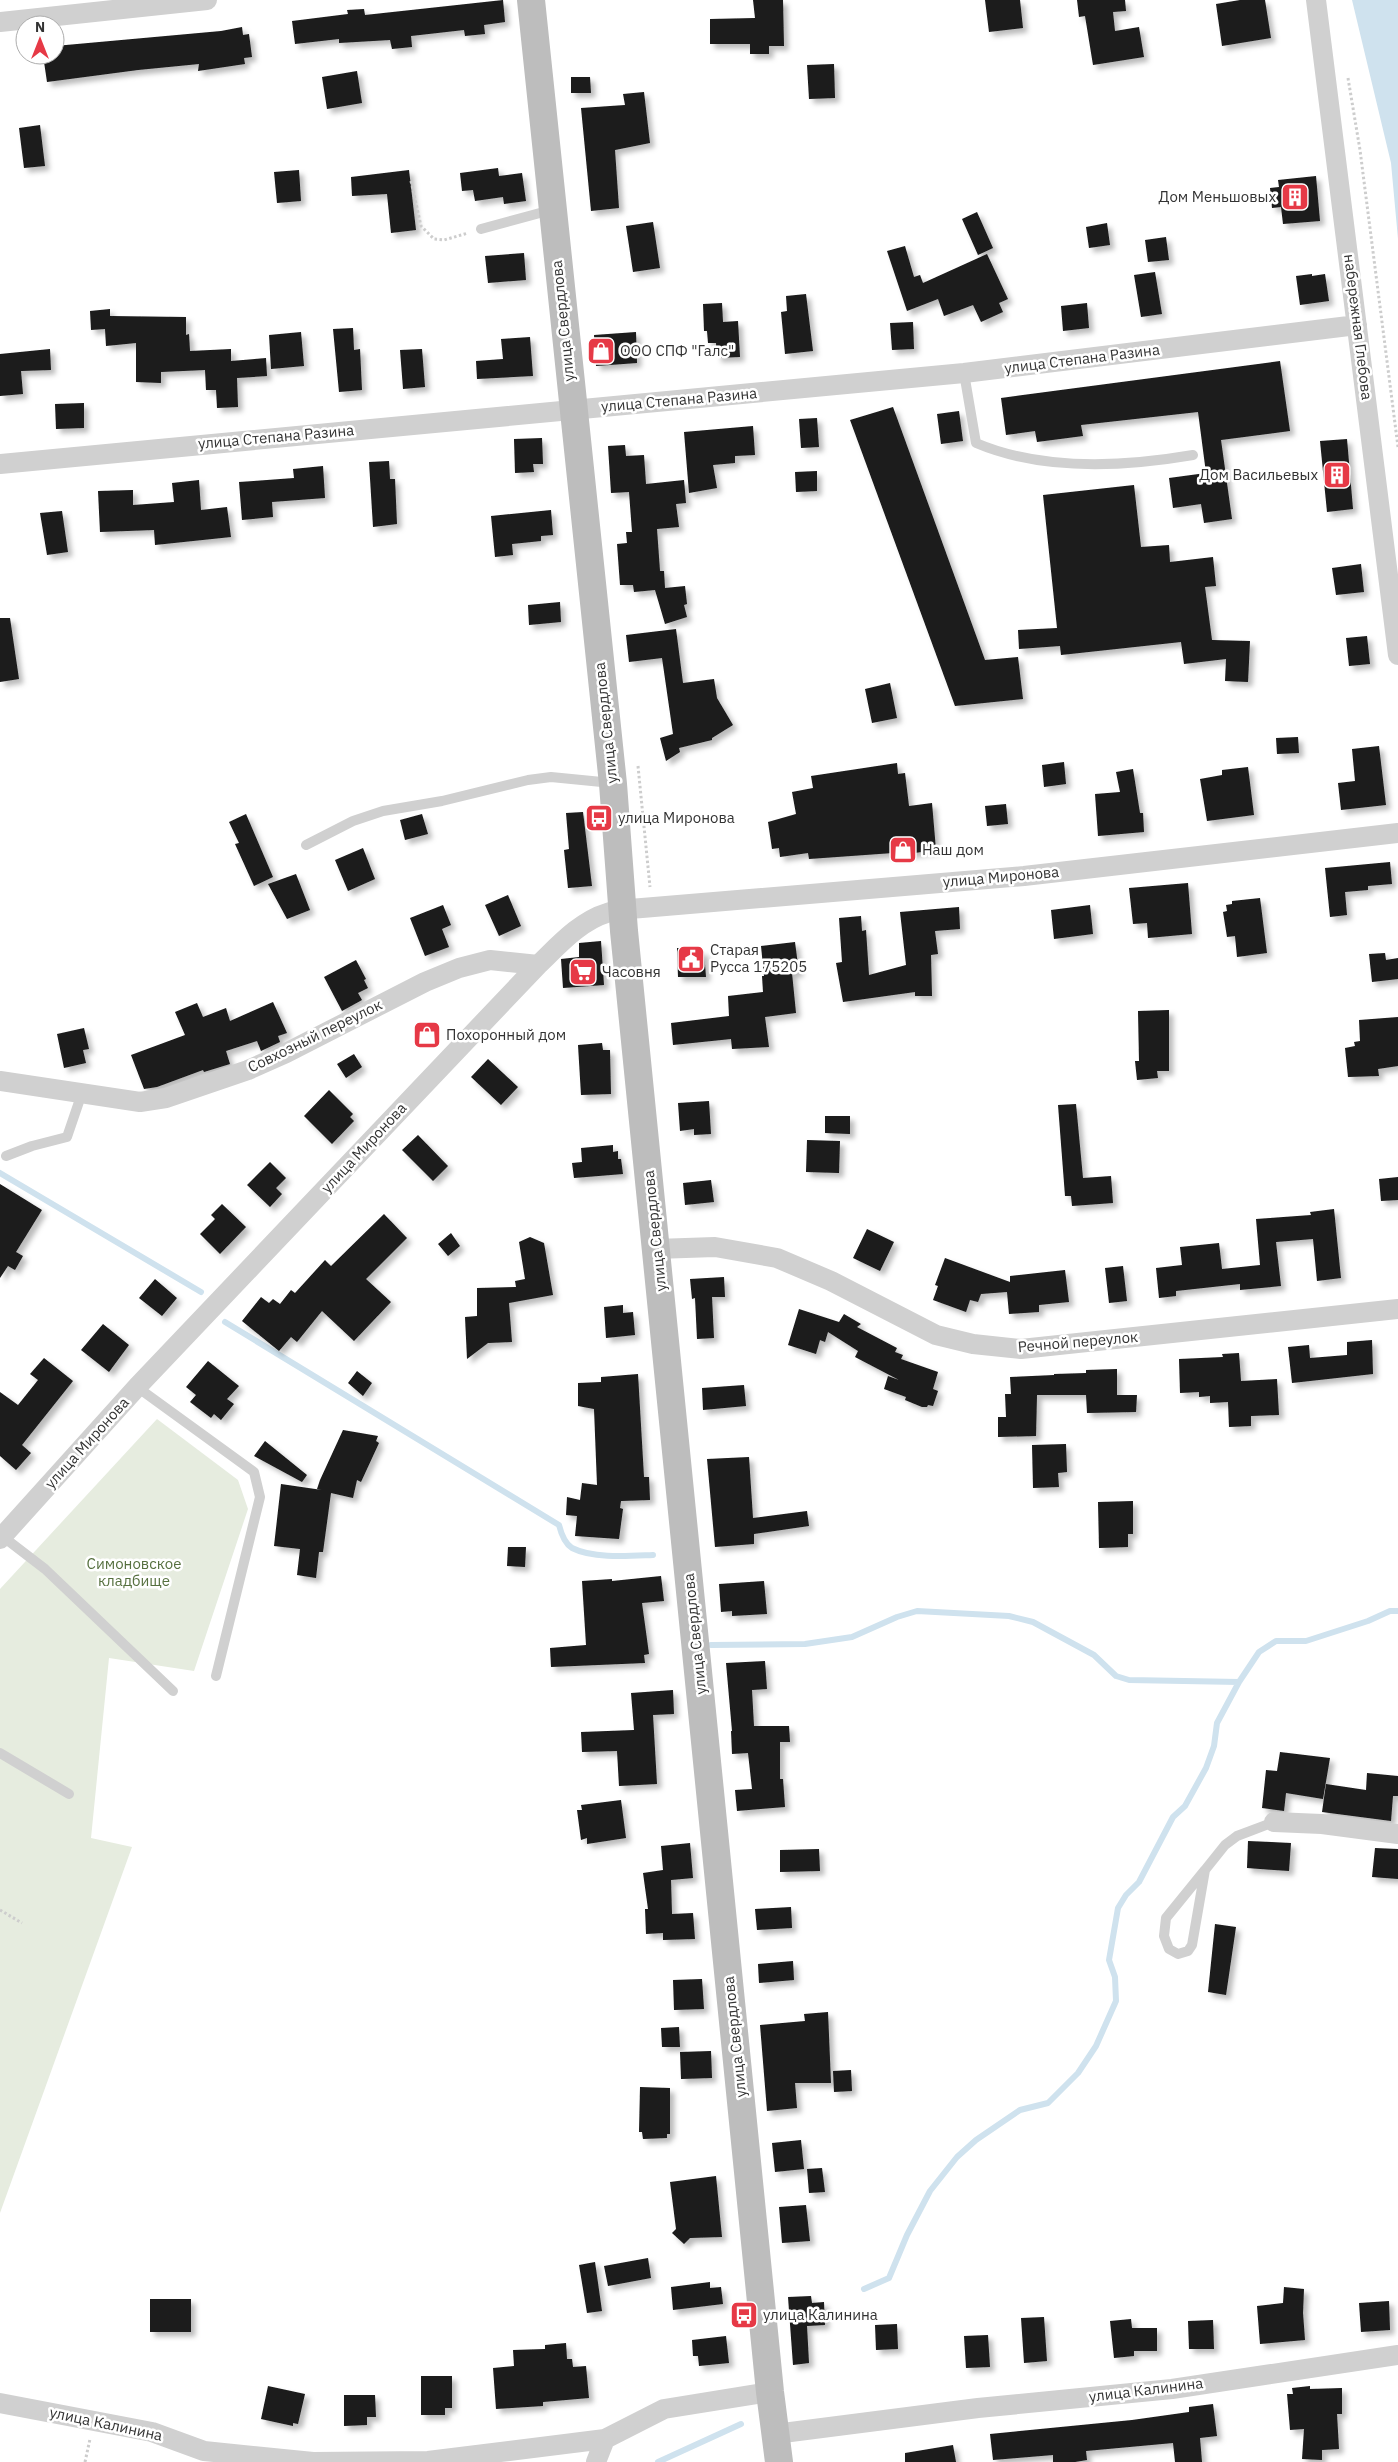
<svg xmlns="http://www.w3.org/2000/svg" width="1398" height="2462" font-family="'IBM Plex Sans',sans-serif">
  <defs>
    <filter id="shadow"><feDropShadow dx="4.5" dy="4.5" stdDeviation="2.5" flood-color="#0004"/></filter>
  </defs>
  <rect width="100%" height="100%" fill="#fff"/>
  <!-- green -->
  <path fill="#e6ecdf" d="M157,1419L238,1480L248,1509L194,1671L109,1658L91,1838L132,1847L0,2213V1589Z"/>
  <!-- water -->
  <path fill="#cfe2ee" d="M1352,0H1398V239L1391,163Z"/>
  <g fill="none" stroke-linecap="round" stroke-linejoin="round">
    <!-- stream -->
    <path stroke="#cfe2ee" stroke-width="6" d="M0,1173L201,1292
      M225,1322L559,1525C561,1533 564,1543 572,1548C594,1559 629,1556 653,1555
      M711,1645L805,1644L852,1637L897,1617L917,1611L1009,1616L1033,1622L1094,1655L1116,1676L1129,1680L1239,1682
      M864,2289L889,2278L907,2235L930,2191L957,2157L976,2140L1020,2110L1048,2103L1078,2073L1096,2046L1116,2001L1115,1977L1109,1960L1118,1908L1126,1895L1139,1882L1173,1817L1185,1806L1206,1768L1214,1746L1217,1723L1239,1682L1259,1652L1276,1641H1306L1368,1621L1390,1611H1398
      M658,2462L741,2424"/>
  </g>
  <!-- building -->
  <path fill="#1a1a1a" filter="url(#shadow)" d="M503,0L505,22L484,25L485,34L465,36L464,30L411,36L412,47L392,49L390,40L339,43V39L295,44L292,21L348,14L347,10L364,9L365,15Z
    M753,0H783L784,46H769V54H750V44H710V19L755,18Z
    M985,0H1020L1023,28L989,32Z
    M1077,0H1125L1126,11L1113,12L1115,31L1139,27L1144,57L1093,65L1085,16L1079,17Z
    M1240,0H1265L1271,38L1222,46L1216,4Z
    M242,27L243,35L249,34L252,57L244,58L245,64L198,71L199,64L138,70L47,82L43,55H55V46L221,31Z
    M834,64L835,98L809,99L807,65Z
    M357,71L362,103L327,109L322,77Z
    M571,77H590L591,93H571Z
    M644,92L650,143L615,150L619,208L591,211L581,108L625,105L623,94Z
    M40,125L45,166L24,168L19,128Z
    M498,168L499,176L522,173L526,201L504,204L503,197L475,201L473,190L462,191L460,173Z
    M299,170L301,201L277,203L274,172Z
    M409,170L416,230L391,233L387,194L352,196L351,177Z
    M1316,176L1320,221L1283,224L1281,207L1272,208L1270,188L1279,187L1278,180Z
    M977,212L993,248L978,255L962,219Z
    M653,222L660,268L633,272L626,226Z
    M1107,223L1110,245L1089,248L1086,227Z
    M1166,237L1169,260L1148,262L1145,240Z
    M905,246L914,277L920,275L923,283L987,254L1008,299L999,303L1003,312L981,322L973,305L944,316L938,299L907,311L887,251Z
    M524,253L526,280L488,283L485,256Z
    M1155,272L1162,314L1141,317L1134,275Z
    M1312,274V276L1325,274L1329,301L1300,305L1296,276Z
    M806,294L813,351L785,354L781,312L787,311L786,296Z
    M722,303L723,322L738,321L740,357L717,358L716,343H708L707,331H704L703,304Z
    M1087,303L1089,328L1063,331L1061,306Z
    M110,309V316L186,317V335L189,334L190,351L231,349V361L266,358L267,376L237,378L238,407L217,408L216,390H206L205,370L161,372V383L136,382V343L106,346L105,329L91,330L90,311Z
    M913,322L914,349L892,350L890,323Z
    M353,328L354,350L360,349L362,390L339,392L333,329Z
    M301,332L304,366L271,369L269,335Z
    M636,332L637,363L596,366L594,335Z
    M530,337L533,376L477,379L476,361L503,359L501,339Z
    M50,349L51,370L21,371L23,394L0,396V354Z
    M422,349L425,387L403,389L400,350Z
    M1280,361L1290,431L1221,440L1232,519L1204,523L1201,504L1173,508L1169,478L1206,473L1198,412L1081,425L1083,436L1037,442L1035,431L1006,435L1001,398Z
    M84,403V428L56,429L55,404Z
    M893,407L985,660L1018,657L1023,699L955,706L850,420Z
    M959,411L963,441L941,444L937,414Z
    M817,418L819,447L801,448L799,419Z
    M753,426L755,455L735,456V463L713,465L717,488L689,493L684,432Z
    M542,438L543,464H533L534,472L515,473L514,439Z
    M1347,439L1353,509L1327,512L1320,441Z
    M625,445L626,456L644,455L646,484L684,480L686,503L676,504L679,527L657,529L660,571H664L665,588L685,586L687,604L684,605L687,617L665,624L655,590L634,592L633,585H620L617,544L627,543L626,532H632L629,492L611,493L608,446Z
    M389,461L390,479H395L397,524L373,527L369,462Z
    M323,466L325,498L272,502L273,517L242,520L239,482L294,478L293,469Z
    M817,471V491L796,492L795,472Z
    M199,480L201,510L227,507L231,537L155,545L154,530L100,532L98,491L133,490V505L174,502L172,483Z
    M1134,485L1141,547L1169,545L1170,562L1213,557L1216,586L1205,587L1212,640L1250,641L1248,682L1225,681L1226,659L1184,664L1181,642L1061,655L1060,646L1019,649L1018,630L1057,628L1043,495Z
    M551,510L553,535L541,536V541L512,544L513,555L495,557L491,516Z
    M62,511L68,552L47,555L40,513Z
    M1361,564L1364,592L1336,595L1332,568Z
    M560,602L561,622L529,625L528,605Z
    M0,618H10L19,679L0,682Z
    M676,629L683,683L714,679L717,698L733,725L712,738V740L679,748L680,752L666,761L660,738L673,734L662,658L629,662L626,635Z
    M1367,636L1370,664L1349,666L1346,638Z
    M890,683L897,718L872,723L865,689Z
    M1298,737L1299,753L1277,754L1276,738Z
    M1379,746L1386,805L1341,810L1338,783L1355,781L1352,749Z
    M1064,762L1066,784L1044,787L1042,765Z
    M897,763L898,774L905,773L909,806L932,803L936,850L893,856V853L809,859L808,853L780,857L779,848L772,849L768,822L796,814L792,792L813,788L811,776Z
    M1248,767L1254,815L1207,821L1200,779L1222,775V770Z
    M1133,769L1140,813H1143L1144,832L1098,836L1095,794L1120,792L1116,772Z
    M1006,804L1008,824L987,826L985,806Z
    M583,812L592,886L568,888L564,850L569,849L566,813Z
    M246,814L273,877L254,886L235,844L239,843L229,822Z
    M422,814L428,834L405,840L400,820Z
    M363,848L375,879L348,891L335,860Z
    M1390,862L1392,884L1368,886V890L1345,892L1347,915L1330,917L1325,868Z
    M296,874L310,910L287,919L268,884Z
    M1188,883L1192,934L1148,938L1147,923L1133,924L1129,888Z
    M508,895L521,926L499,936L485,905Z
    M1260,898L1267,953L1237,957L1235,936L1227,937L1223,912L1227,911L1226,905L1232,904V901Z
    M443,905L451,925L442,929L449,947L425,956L410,918Z
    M1090,905L1093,934L1054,939L1051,910Z
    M959,907L960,929L935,931L938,954L931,955L932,996H915V992L843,1002L836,963L842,962L839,918L861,916L862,931L866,930L869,975L906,965L900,912Z
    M601,941L604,985L563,988L561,959L579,957V943Z
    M795,942L799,973H792L796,1013L765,1017L769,1047L732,1049L731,1039L673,1045L671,1023L729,1016L728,996L763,992L762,976H764L761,946Z
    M677,948H695V951H704L706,977H678Z
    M1385,953L1386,960L1398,958V979L1372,982L1369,954Z
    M356,960L366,979L364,980L368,988L358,993L362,1000L342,1011L324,977Z
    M273,1002L287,1033L278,1036L280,1042L261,1051L257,1041L226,1051L230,1064L204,1072L203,1070L157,1087L144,1089L131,1055L185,1035L175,1012L197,1003L203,1017L226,1008L230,1021Z
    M1169,1010V1071H1157L1158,1078L1137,1080L1135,1061H1139L1138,1011Z
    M1398,1017V1066L1378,1069L1379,1076L1348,1077L1345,1048L1355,1046L1354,1042L1360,1041L1359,1020Z
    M84,1028L89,1049L83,1050L86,1063L64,1068L57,1034Z
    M602,1043L603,1050H610L611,1094L581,1095L578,1045Z
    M354,1054L362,1067L346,1078L337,1064Z
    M488,1059L518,1087L501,1105L471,1077Z
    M329,1090L353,1114L350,1117L354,1121L332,1144L304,1116Z
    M709,1101L711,1134L694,1135V1129L680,1131L678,1103Z
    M1076,1104L1083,1178L1111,1176L1113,1203L1072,1206L1071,1196H1065L1058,1105Z
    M825,1116H850V1134L825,1133Z
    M418,1135L448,1166L433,1181L402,1150Z
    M807,1140L840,1141L839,1173L806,1172Z
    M613,1145V1152L618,1151V1159H621L623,1174L574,1178L572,1163L582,1162L581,1148Z
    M270,1162L286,1178L276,1188L282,1194L270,1207L247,1185Z
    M1398,1177V1200L1381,1201L1379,1179Z
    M711,1180L714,1202L685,1205L683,1183Z
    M0,1184L42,1210L16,1252L23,1256L15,1270L8,1266L0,1278Z
    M222,1204L246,1227L220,1254L200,1234L215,1219L211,1215Z
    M1334,1209L1341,1278L1317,1281L1313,1239L1276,1242L1281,1286L1240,1290V1284L1176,1291V1296L1159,1298L1156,1268L1182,1265L1180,1247L1219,1243L1222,1269L1260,1265L1256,1219L1311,1215L1310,1212Z
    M384,1214L407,1238L366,1279L391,1302L354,1341L322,1311L297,1342L291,1337L279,1351L242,1321L261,1297L269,1303L273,1299L280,1304L291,1290L295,1293L325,1260L331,1266Z
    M867,1229L894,1242L880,1271L853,1258Z
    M451,1233L460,1246L448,1256L438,1244Z
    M530,1237L544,1243L553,1295L509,1303L512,1342L488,1343L467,1359L465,1317L477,1316V1288L516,1287L515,1281L525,1279L519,1242Z
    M945,1258L1010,1282V1276L1065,1270L1069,1302L1039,1305V1312L1009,1314L1007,1292L981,1294L978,1302L970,1300L966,1312L933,1300L938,1286L935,1285Z
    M1123,1266L1127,1301L1109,1303L1105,1268Z
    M724,1277L725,1297H712L714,1338L697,1339L695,1298L692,1299L690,1279Z
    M155,1279L177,1298L162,1316L139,1298Z
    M623,1305V1313L633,1312L635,1335L606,1338L604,1307Z
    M799,1309L839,1322L844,1314L861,1324L857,1327L897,1348L895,1352L903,1355L901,1359L938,1372L933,1389L938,1391L933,1406L928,1405L927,1407H922L905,1400L906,1397L884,1389L888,1376L899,1380L855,1357L858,1351L828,1332L825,1342L820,1340L816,1354L788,1345Z
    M103,1324L129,1345L109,1372L81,1350Z
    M1372,1340L1373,1374L1292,1383L1288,1347L1309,1345L1310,1358L1347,1355V1342Z
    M1239,1353L1241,1381L1277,1379L1279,1415L1251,1416V1426L1229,1427L1228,1402L1210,1403V1396L1199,1397V1392L1180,1393L1179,1359L1223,1357L1222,1354Z
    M44,1358L73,1381L22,1445L31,1453L16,1470L0,1456V1392L18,1405L38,1380L30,1374Z
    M208,1361L239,1386L227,1399L234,1404L221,1420L214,1414L211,1418L190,1402L196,1395L186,1387Z
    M1117,1369V1395H1137L1136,1412L1087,1413L1086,1395H1037L1036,1436L998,1437V1417H1006L1005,1394H1011L1010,1377L1054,1375V1374L1086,1373V1370Z
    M357,1371L372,1383L363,1396L348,1383Z
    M638,1374L644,1477H649L650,1500L621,1501L620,1508L623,1509L619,1539L575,1536L577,1516L566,1515L567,1497L580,1500L582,1483L597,1485L594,1409L578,1406V1383L601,1382V1377Z
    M744,1385L746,1406L703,1410L702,1388Z
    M343,1430L378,1436L376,1441L379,1443L361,1482L357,1480L353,1498L331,1493L323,1552H319L316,1578L297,1575L300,1549L274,1546L281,1484L322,1490L317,1489L320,1480Z
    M265,1441L307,1475L302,1482L254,1456Z
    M1066,1444L1067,1472L1058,1473L1059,1487L1033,1488L1032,1445Z
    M749,1457L753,1518L807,1511L809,1526L754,1534V1544L715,1547L707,1459Z
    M1133,1501V1534H1128V1547L1099,1548L1098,1502Z
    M508,1547H526L525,1567L507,1566Z
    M661,1576L664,1601L642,1603L649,1654L644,1655L645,1663L551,1667L550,1648L586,1645L582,1581L612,1579V1581Z
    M764,1581L767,1614L732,1616V1611L721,1612L719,1584Z
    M765,1661L767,1689L752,1690L754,1726H789L790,1742H780V1779H783L785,1807L737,1811L735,1790L752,1789L748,1753L732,1754L731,1731H732L726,1663Z
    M673,1690L674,1714L653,1715L657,1784L619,1786L617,1751L582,1752L581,1732L634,1730L631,1693Z
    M1280,1752L1330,1758L1323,1799L1286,1793L1284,1811L1262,1808L1266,1770L1277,1771Z
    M1367,1773L1398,1776V1796H1393L1391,1821L1322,1812L1326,1784L1366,1790Z
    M621,1800L626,1838L587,1844V1838L581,1840L577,1810H582L581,1805Z
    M1248,1841L1291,1843L1289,1871L1247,1868Z
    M690,1843L693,1878L671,1880L672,1914L693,1913L695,1939L663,1940V1933L646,1934L645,1909H648L643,1873L663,1870L661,1846Z
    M1375,1848L1398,1849V1879L1372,1877Z
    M819,1849L820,1871L780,1872V1850Z
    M791,1907L792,1928L757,1930L755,1909Z
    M1215,1924L1236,1927L1226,1995L1208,1992Z
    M793,1961L794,1980L759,1983L758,1964Z
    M702,1979L704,2009L674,2010L673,1980Z
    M828,2012L831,2083H795L797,2108L767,2111L760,2025L805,2021L804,2014Z
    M679,2027L680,2047H662L661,2028Z
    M711,2051L712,2078L681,2079L680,2052Z
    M851,2070L852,2091L834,2092L833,2071Z
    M640,2087L670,2088V2134H667V2138L643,2139L642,2132H639Z
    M801,2140L804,2169L775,2172L772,2143Z
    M822,2168L825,2192L809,2193L807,2169Z
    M716,2176L722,2237L690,2238L684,2244L672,2233L676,2229L670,2182Z
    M806,2205L810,2241L782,2243L779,2207Z
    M648,2258L651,2278L608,2286L604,2266Z
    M595,2262L602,2311L587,2313L579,2265Z
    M710,2282V2288L721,2287L723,2304L673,2310L671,2287Z
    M1284,2287L1304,2289L1303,2313L1305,2340L1260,2344L1257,2306L1283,2303Z
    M811,2296L812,2303L824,2302L825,2325L807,2326L809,2363L793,2365L788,2297Z
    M150,2299H191V2332H150Z
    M1389,2301L1390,2330L1361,2332L1359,2303Z
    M1044,2317L1047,2361L1024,2363L1021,2318Z
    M1131,2319L1132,2328H1157V2351H1134V2356L1114,2358L1110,2321Z
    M1213,2320L1214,2349H1189L1188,2321Z
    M897,2324L898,2349L876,2350L875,2325Z
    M988,2335L990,2367L966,2368L964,2336Z
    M726,2336L729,2363L699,2366L698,2356H693L692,2340Z
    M566,2343L567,2359H572L573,2367L586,2366L589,2398L543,2402V2406L496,2409L493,2368L514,2366L513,2350L545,2349V2345Z
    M421,2376H452V2408H445V2415H421Z
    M268,2386L305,2394L298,2424L293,2423V2426L261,2419Z
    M1310,2386V2389L1342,2388V2414H1337L1339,2449L1322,2450V2460L1302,2459L1304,2429L1290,2430L1287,2394H1293L1292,2388Z
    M344,2395H375L376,2417H367V2425L344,2426Z
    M1213,2404L1217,2436L1200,2438L1202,2462H1175L1173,2443L1086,2451L1087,2460L1075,2462H1053V2455L993,2460L990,2434L1132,2420L1189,2412V2407Z
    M953,2445L956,2462H905V2453Z"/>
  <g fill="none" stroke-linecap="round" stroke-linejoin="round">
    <!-- path -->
    <path stroke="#cdcdcd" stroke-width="3" stroke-dasharray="2.5 2.5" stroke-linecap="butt" d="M1348,78L1360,150L1398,447
      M411,181L421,226L434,239L444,240L468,233
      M638,766L650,887
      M0,1910L22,1923
      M85,2462L90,2439"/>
    <!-- lane -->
    <path stroke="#d0d0d0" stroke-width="10" d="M481,229L551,210
      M964,373L976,443C1042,471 1123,467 1193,455
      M306,845L353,821L383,811L442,801L528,780L551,777L612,783
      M6,1156L32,1146L67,1137L82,1093
      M137,1387L254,1472L260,1497L216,1676
      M2,1536L45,1569L173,1691
      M0,1753L69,1794
      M1205,1870L1166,1918L1164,1936L1169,1949L1178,1954L1188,1951L1192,1945L1205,1870L1225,1845L1237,1836L1274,1822"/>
    <!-- street -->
    <path stroke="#d0d0d0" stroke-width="20" d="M1316,0L1398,655
      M0,22L207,0
      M0,464L964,373L1357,325
      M0,1081L140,1102L166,1098L248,1070L286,1053L425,982L459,968L490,960L538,965
      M656,1249L715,1247L777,1258L831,1281L936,1335L973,1344L1021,1349L1398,1309
      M0,1539L137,1387L538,965C558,946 580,921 607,913C617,909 631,909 642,908L1024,876L1398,833
      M1274,1822L1322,1824L1398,1834
      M0,2403L152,2432L204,2451L313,2462L428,2461L605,2439L664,2409L770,2392
      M775,2434L978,2408L1172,2389L1398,2355
      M596,2462L605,2439"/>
    <!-- secondary -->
    <path stroke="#bdbdbd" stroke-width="28" d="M531,0L613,784L624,931L770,2392L779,2462"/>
  </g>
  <!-- icons -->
  <defs>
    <g id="building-square" transform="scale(1.4375)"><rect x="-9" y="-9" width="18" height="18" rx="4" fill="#e63946" stroke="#fff"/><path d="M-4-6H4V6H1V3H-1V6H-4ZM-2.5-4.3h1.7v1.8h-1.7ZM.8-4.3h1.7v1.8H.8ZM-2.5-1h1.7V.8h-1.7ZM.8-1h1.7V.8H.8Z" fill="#fff"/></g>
    <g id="shop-square" transform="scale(1.4375)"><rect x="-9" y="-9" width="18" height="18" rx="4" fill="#e63946" stroke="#fff"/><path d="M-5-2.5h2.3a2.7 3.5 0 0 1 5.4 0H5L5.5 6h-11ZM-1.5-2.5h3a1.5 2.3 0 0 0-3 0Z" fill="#fff"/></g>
    <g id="bus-square" transform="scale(1.4375)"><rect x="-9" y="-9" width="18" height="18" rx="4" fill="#e63946" stroke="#fff"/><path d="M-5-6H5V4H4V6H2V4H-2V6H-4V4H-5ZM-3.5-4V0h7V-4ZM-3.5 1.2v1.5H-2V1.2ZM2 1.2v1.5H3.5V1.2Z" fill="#fff"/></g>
    <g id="civic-square" transform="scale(1.4375)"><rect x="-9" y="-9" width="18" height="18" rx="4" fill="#e63946" stroke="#fff"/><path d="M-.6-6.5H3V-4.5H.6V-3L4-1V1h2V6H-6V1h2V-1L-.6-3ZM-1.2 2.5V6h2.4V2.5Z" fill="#fff"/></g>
    <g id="supermarket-square" transform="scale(1.4375)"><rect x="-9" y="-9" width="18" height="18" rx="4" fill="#e63946" stroke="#fff"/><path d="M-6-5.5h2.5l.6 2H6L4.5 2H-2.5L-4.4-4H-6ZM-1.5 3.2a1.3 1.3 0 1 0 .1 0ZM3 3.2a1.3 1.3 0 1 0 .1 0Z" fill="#fff"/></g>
  </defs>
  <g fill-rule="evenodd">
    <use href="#building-square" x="1295" y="197"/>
    <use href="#shop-square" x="601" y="351"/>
    <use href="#building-square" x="1337" y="475"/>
    <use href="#bus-square" x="599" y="818"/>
    <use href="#shop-square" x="903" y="850"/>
    <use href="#civic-square" x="691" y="959"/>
    <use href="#supermarket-square" x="583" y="972"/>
    <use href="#shop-square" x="427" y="1035"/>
    <use href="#bus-square" x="744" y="2315"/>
  </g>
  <g text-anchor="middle" stroke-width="5" stroke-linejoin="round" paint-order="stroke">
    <!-- poi labels -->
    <g font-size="15" fill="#333" stroke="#fff" text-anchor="start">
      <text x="1276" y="202" text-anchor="end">Дом Меньшовых</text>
      <text x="620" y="356">ООО СПФ "Галс"</text>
      <text x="1318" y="480" text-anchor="end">Дом Васильевых</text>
      <text x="618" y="823">улица Миронова</text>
      <text x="922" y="855">Наш дом</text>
      <text x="710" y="955">Старая<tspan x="710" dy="17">Русса 175205</tspan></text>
      <text x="602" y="977">Часовня</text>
      <text x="446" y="1040">Похоронный дом</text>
      <text x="763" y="2320">улица Калинина</text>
    </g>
    <!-- street labels -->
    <g font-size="15" fill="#333" stroke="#fff">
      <text transform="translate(563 321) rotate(-96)" y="5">улица Свердлова</text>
      <text transform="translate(1358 327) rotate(83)" y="5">набережная Глебова</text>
      <text transform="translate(1082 359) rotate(-7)" y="5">улица Степана Разина</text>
      <text transform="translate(679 400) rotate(-5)" y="5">улица Степана Разина</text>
      <text transform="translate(276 437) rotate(-5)" y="5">улица Степана Разина</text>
      <text transform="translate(606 723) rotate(-96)" y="5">улица Свердлова</text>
      <text transform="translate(1001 877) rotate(-5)" y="5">улица Миронова</text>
      <text transform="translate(315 1036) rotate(-26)" y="5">Совхозный переулок</text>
      <text transform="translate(364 1148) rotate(-47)" y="5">улица Миронова</text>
      <text transform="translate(655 1231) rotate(-96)" y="5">улица Свердлова</text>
      <text transform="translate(1078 1342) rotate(-5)" y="5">Речной переулок</text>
      <text transform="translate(87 1443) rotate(-48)" y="5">улица Миронова</text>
      <text transform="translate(695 1634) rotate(-96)" y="5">улица Свердлова</text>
      <text transform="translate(735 2037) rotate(-96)" y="5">улица Свердлова</text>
      <text transform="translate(1146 2390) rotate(-7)" y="5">улица Калинина</text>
      <text transform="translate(106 2424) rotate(12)" y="5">улица Калинина</text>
    </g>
    <!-- park labels -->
    <g font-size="15" fill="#56703f" stroke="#fff">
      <text x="134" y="1569">Симоновское<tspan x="134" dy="17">кладбище</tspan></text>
    </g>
  </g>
  <!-- north arrow -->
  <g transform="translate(40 40)"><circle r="24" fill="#ffffff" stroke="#adadad"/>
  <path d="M0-4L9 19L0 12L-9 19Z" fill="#e63946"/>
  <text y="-8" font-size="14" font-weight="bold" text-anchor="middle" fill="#333333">N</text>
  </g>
</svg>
